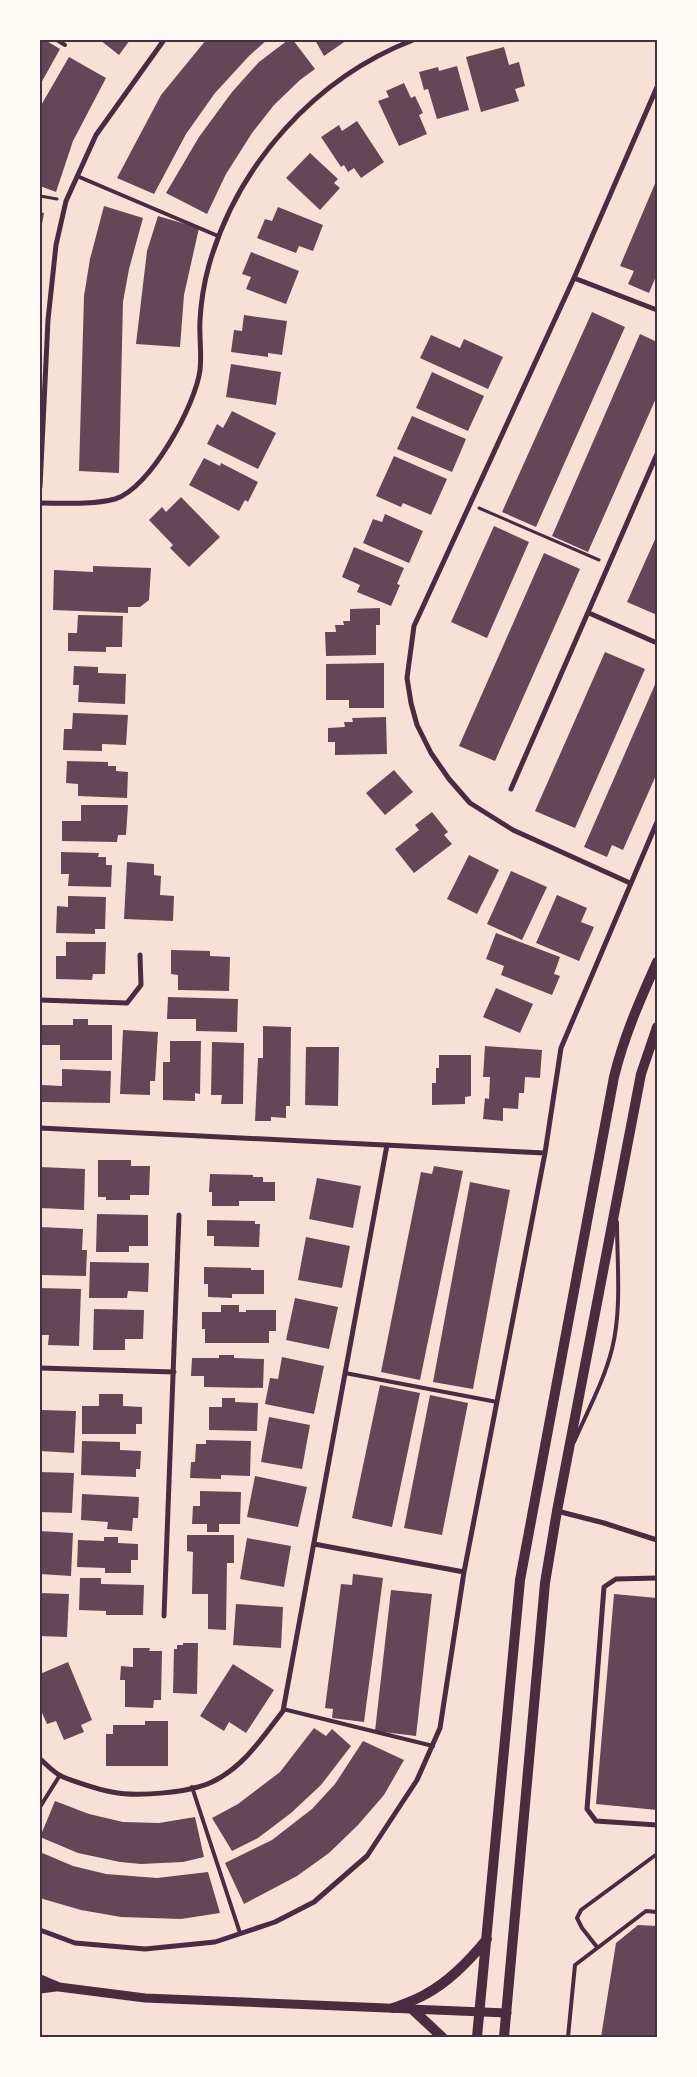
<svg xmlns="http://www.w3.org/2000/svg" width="697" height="2077" font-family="'Source Serif 4',serif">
  <rect width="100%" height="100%" fill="#f7e1d7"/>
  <!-- building -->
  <path fill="#644757" d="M40,40H45L60,49L40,85Z
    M100,40H130L119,55Z
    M206,40H267L249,56L215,93L186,134L154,194L117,178L161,95Z
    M288,40H293L315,69L300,80L274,105L252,133L226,174L207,214L166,193L199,137L232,92L259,62Z
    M315,40H347L324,56Z
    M504,47L509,65L519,62L525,86L515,89L519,101L481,112L466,57Z
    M69,57L106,78L73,141L56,192L40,186V107Z
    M457,66L469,110L437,119L428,89L424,90L419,72L438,67L439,71Z
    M404,83L411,98L415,96L423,113L419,115L427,134L399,146L378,101L389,97L386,91Z
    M357,121L384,162L361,178L354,168L348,172L344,165L341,167L321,137L339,125L342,131Z
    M310,153L338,179L334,183L340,188L320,210L286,178Z
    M657,179V274L649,293L628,284L634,271L620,266Z
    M104,206L143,218L129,269L123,302L119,473L79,471L84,296L90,259Z
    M278,207L323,225L313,251L299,246L296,253L257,238L265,219L272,221Z
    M40,212L44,213L41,230H40Z
    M158,216L199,228L184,295L180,347L136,344L147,251Z
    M251,252L299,271L286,304L246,289L251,277L242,274Z
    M592,312L625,327L536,527L502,512Z
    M244,315L287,321L282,355L268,353V357L231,352L234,330L242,331Z
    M640,334L657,342V396L588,552L552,536Z
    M431,335L460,348L464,339L503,357L488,389L420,358Z
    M231,364L281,372L276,405L226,397Z
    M432,372L484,396L468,431L416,408Z
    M232,411L276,433L258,469L207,444L217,424L223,428Z
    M412,416L466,439L452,472L397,449Z
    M394,456L447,479L431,515L403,503L401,507L376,496Z
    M204,458L220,466L221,463L258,482L248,502L245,500L239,511L189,485Z
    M181,497L220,537L189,567L170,548L173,545L149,520L162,507L166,512Z
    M385,514L423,531L409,563L363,543L373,519L382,522Z
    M494,526L529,542L487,638L451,622Z
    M657,535V615L627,602Z
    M354,547L404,568L397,584L400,585L391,606L357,592L360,585L342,577Z
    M544,553L580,569L495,761L459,746Z
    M93,566L151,568L149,600L140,607H128V613L53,610L54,570L93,572Z
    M380,608V625H376V655L326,656L325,632H336L335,625H344L343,621H350V609Z
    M78,615L123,616L122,647H106V652L68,651V633H77Z
    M605,652L645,669L575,828L535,811Z
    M384,663V708H349V700H326V664Z
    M74,666L98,667V673L126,674L125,704L78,702L79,685H73Z
    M657,680V773L623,850L612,845L607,857L584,847Z
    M73,713L128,715L126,745L102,744V751L63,750L64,729H72Z
    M386,717L387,754L335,755V742H328V728L345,727L344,722H353L352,718Z
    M67,761L108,762V766H116V771L128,772L127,798L78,796V784L66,783Z
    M394,770L413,792L385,815L366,793Z
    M81,805H128L126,835H118L117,842L62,841V821H81Z
    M432,812L448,832L444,835L452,844L414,873L395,849L419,830L415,825Z
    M61,852L99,853L98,857H106V865H112L111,887L68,886L69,874H61Z
    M469,855L499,870L477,914L447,899Z
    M127,862L154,864V875L161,876L160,895L174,896L173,921L124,919Z
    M511,871L547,887L522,940L487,924Z
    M557,895L587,908L581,922L594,927L579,961L536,943Z
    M68,896L106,897L105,929H95V934L56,933L57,906L68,907Z
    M496,933L560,957L554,974L560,976L552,995L501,975L504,966L486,959Z
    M66,942H106L105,974H93L92,980L56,979V956H66Z
    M171,950L210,951V956L230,957L229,991L178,990V975L171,974Z
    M496,988L533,1004L520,1033L483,1017Z
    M168,997L238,999L237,1032L196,1031V1019H167Z
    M73,1019H88V1025H112V1060H60V1045H40V1025H73Z
    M263,1026L291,1027L290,1106H286V1118L271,1117V1121H255L258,1058H263Z
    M123,1030L158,1032L155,1081H150V1095L120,1094Z
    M170,1041H201L200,1094L195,1093V1101L163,1100V1062H170Z
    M212,1042L244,1043L243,1104H221L222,1095H211Z
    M485,1046L542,1050L540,1078L525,1077L524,1093H519L518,1109L503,1108V1121L483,1119L485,1098L489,1099L490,1077H483Z
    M306,1047H339L338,1106L305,1105Z
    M439,1055H471V1096L465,1097V1104L432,1105V1083H436V1068H439Z
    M62,1069L111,1071L110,1103L41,1102L42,1085L62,1086Z
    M98,1160H131V1166H150L149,1195H130V1200H106V1197H98Z
    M434,1166L463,1171L420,1380L381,1372L421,1172L432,1174Z
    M40,1167L85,1169L84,1210L40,1208Z
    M210,1174L253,1175V1177H263V1182H275V1201H239V1206H212V1192H209Z
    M317,1178L361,1186L353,1228L309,1219Z
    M470,1182L510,1190L473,1389L433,1382Z
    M97,1214L148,1215V1246H129V1252H96Z
    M207,1220L255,1221V1224H260L259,1247L214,1246V1236H207Z
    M40,1227L83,1229L82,1250H87L86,1276L40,1275Z
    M306,1237L350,1246L342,1288L298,1280Z
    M90,1262L149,1263L148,1292L128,1291L127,1298H89Z
    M204,1267L251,1268V1270H264V1294H232V1298L208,1297V1284H204Z
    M40,1288L81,1289L79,1346L48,1345L49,1335H40Z
    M295,1298L338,1307L329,1349L286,1340Z
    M221,1305H239V1312H246V1310H276V1331H269V1343H205V1329H202V1312H221Z
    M94,1309L144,1310L143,1339H125V1350H93Z
    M219,1355H234V1358L264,1359L263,1388L204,1387V1376H191L192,1358H219Z
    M282,1357L324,1366L314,1414L265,1404L270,1378L278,1379Z
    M380,1385L420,1393L392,1527L352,1518Z
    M99,1394H123V1406L142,1407V1424H136V1434H82V1406H99Z
    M430,1395L468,1403L442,1535L404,1528Z
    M222,1398H235V1402L258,1403L257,1431L209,1430V1407H222Z
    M40,1410L76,1411L74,1453L40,1451Z
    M269,1417L310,1425L302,1469L261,1462Z
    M206,1440L251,1441L250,1476L221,1475V1479L190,1478L191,1462H195L196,1444H206Z
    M82,1441L120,1442V1450L141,1451L140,1469H136V1477L81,1475Z
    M40,1472L74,1473L72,1513L40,1512Z
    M255,1476L307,1487L298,1527L247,1517Z
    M200,1491L241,1492L240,1524H219V1532H207V1524H192L193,1506H200Z
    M82,1494L139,1497L138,1518H133L132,1531L107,1529L108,1522L81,1520Z
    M40,1531L73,1533L71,1576L40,1574Z
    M187,1535H234V1563H227L226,1630L208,1629V1594H192L193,1552L187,1551Z
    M104,1537H118V1543L138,1544V1560H131V1573H105V1568L77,1567L78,1540L104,1541Z
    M247,1538L291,1546L284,1587L240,1579Z
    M353,1574L383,1578L364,1722L332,1718L333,1709L325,1708L341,1584L352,1585Z
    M80,1578H101V1584L144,1585L143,1615H106V1611L79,1610Z
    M391,1590L432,1594L416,1736L375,1731Z
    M40,1593L69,1594L67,1637L40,1636Z
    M614,1594L657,1598V1810L596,1804Z
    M236,1604L283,1607L281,1648L233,1645Z
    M183,1643H198L197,1694L173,1693L174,1649H177V1645H183Z
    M133,1648H150L149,1651H162L161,1700H154L153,1708L125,1707V1680H120L121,1666L133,1667Z
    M68,1662L92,1720L81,1725L84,1732L64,1740L56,1721L47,1724L40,1708V1674Z
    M233,1664L274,1690L246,1733L229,1722L224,1731L200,1716Z
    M145,1721H168V1766H106V1734H113V1725H145Z
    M314,1728L326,1736L332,1729L351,1746L321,1785L291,1813L258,1838L232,1851L212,1818L238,1804L280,1772Z
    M363,1741L404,1760L384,1795L358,1825L329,1853L297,1876L244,1904L225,1863L272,1840L312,1809L335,1784Z
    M55,1801L89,1814L123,1822L159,1823L195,1817L204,1857L183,1862L141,1864L120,1862L78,1853L40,1837Z
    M40,1852L73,1866L106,1874L157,1878L208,1872L220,1913L181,1919L121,1917L81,1910L43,1899L40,1897Z
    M638,1925L657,1926V2037H601L616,1943Z"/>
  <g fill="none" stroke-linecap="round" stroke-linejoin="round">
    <!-- path -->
    <path stroke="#4a2c40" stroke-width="3" d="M40,196L57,199
      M479,508L599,560"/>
    <!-- service -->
    <path stroke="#4a2c40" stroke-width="4" d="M57,40L65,45
      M77,176L218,236
      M345,1373L497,1402
      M574,1442C587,1412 604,1381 612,1349C622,1309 617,1263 617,1222
      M283,1709L433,1746
      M192,1787L240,1933
      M40,1807L60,1775
      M597,1947L582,1928L577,1918L581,1910L657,1854
      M568,2037L575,1965L646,1911L657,1912"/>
    <!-- minor -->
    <path stroke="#4a2c40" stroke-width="5" d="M574,278L657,310
      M40,487L48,320L56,245L66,201L96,135L164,40
      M40,503C64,503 92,505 115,499C150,489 196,404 200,370C202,354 199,337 200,320C201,302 204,283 209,265C238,164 315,78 413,40
      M589,613L657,643
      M511,789L657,454
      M630,883L513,830L470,803L449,779L431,753L417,725L411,703L407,678L414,626L574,278L657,87
      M40,1000L127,1003L141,985L140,955
      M40,1128L545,1153
      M40,1368L174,1372
      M557,1511L604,1523L657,1540
      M314,1544L464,1572
      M657,1578L616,1579L604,1587L587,1809L596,1821L657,1825
      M164,1616L179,1215
      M40,1759C46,1764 53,1772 61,1776C72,1781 100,1790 112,1792C137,1797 191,1793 214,1781C244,1766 263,1737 283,1711L387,1145
      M40,1930L75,1943L145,1949L215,1942L275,1922L314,1902L367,1856L417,1780L440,1728L464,1572L545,1153L561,1048L657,822"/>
    <!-- tertiary -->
    <path stroke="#4a2c40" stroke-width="9" d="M40,1979L59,1987L145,1998L507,2013
      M40,1989L56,1987"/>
    <!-- secondary -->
    <path stroke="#4a2c40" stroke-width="10" d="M393,2008C404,2004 416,2000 426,1994C450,1981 470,1960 487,1939
      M412,2009L442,2037
      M477,2037L520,1580L614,1077C624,1036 640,1000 657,962
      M504,2037L545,1583L557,1511L641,1074L657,1027"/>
  </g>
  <!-- border -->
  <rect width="697" height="2077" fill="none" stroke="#fffaf5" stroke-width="82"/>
  <rect x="41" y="41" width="615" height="1995" fill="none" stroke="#4a2c40" stroke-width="2"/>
</svg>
